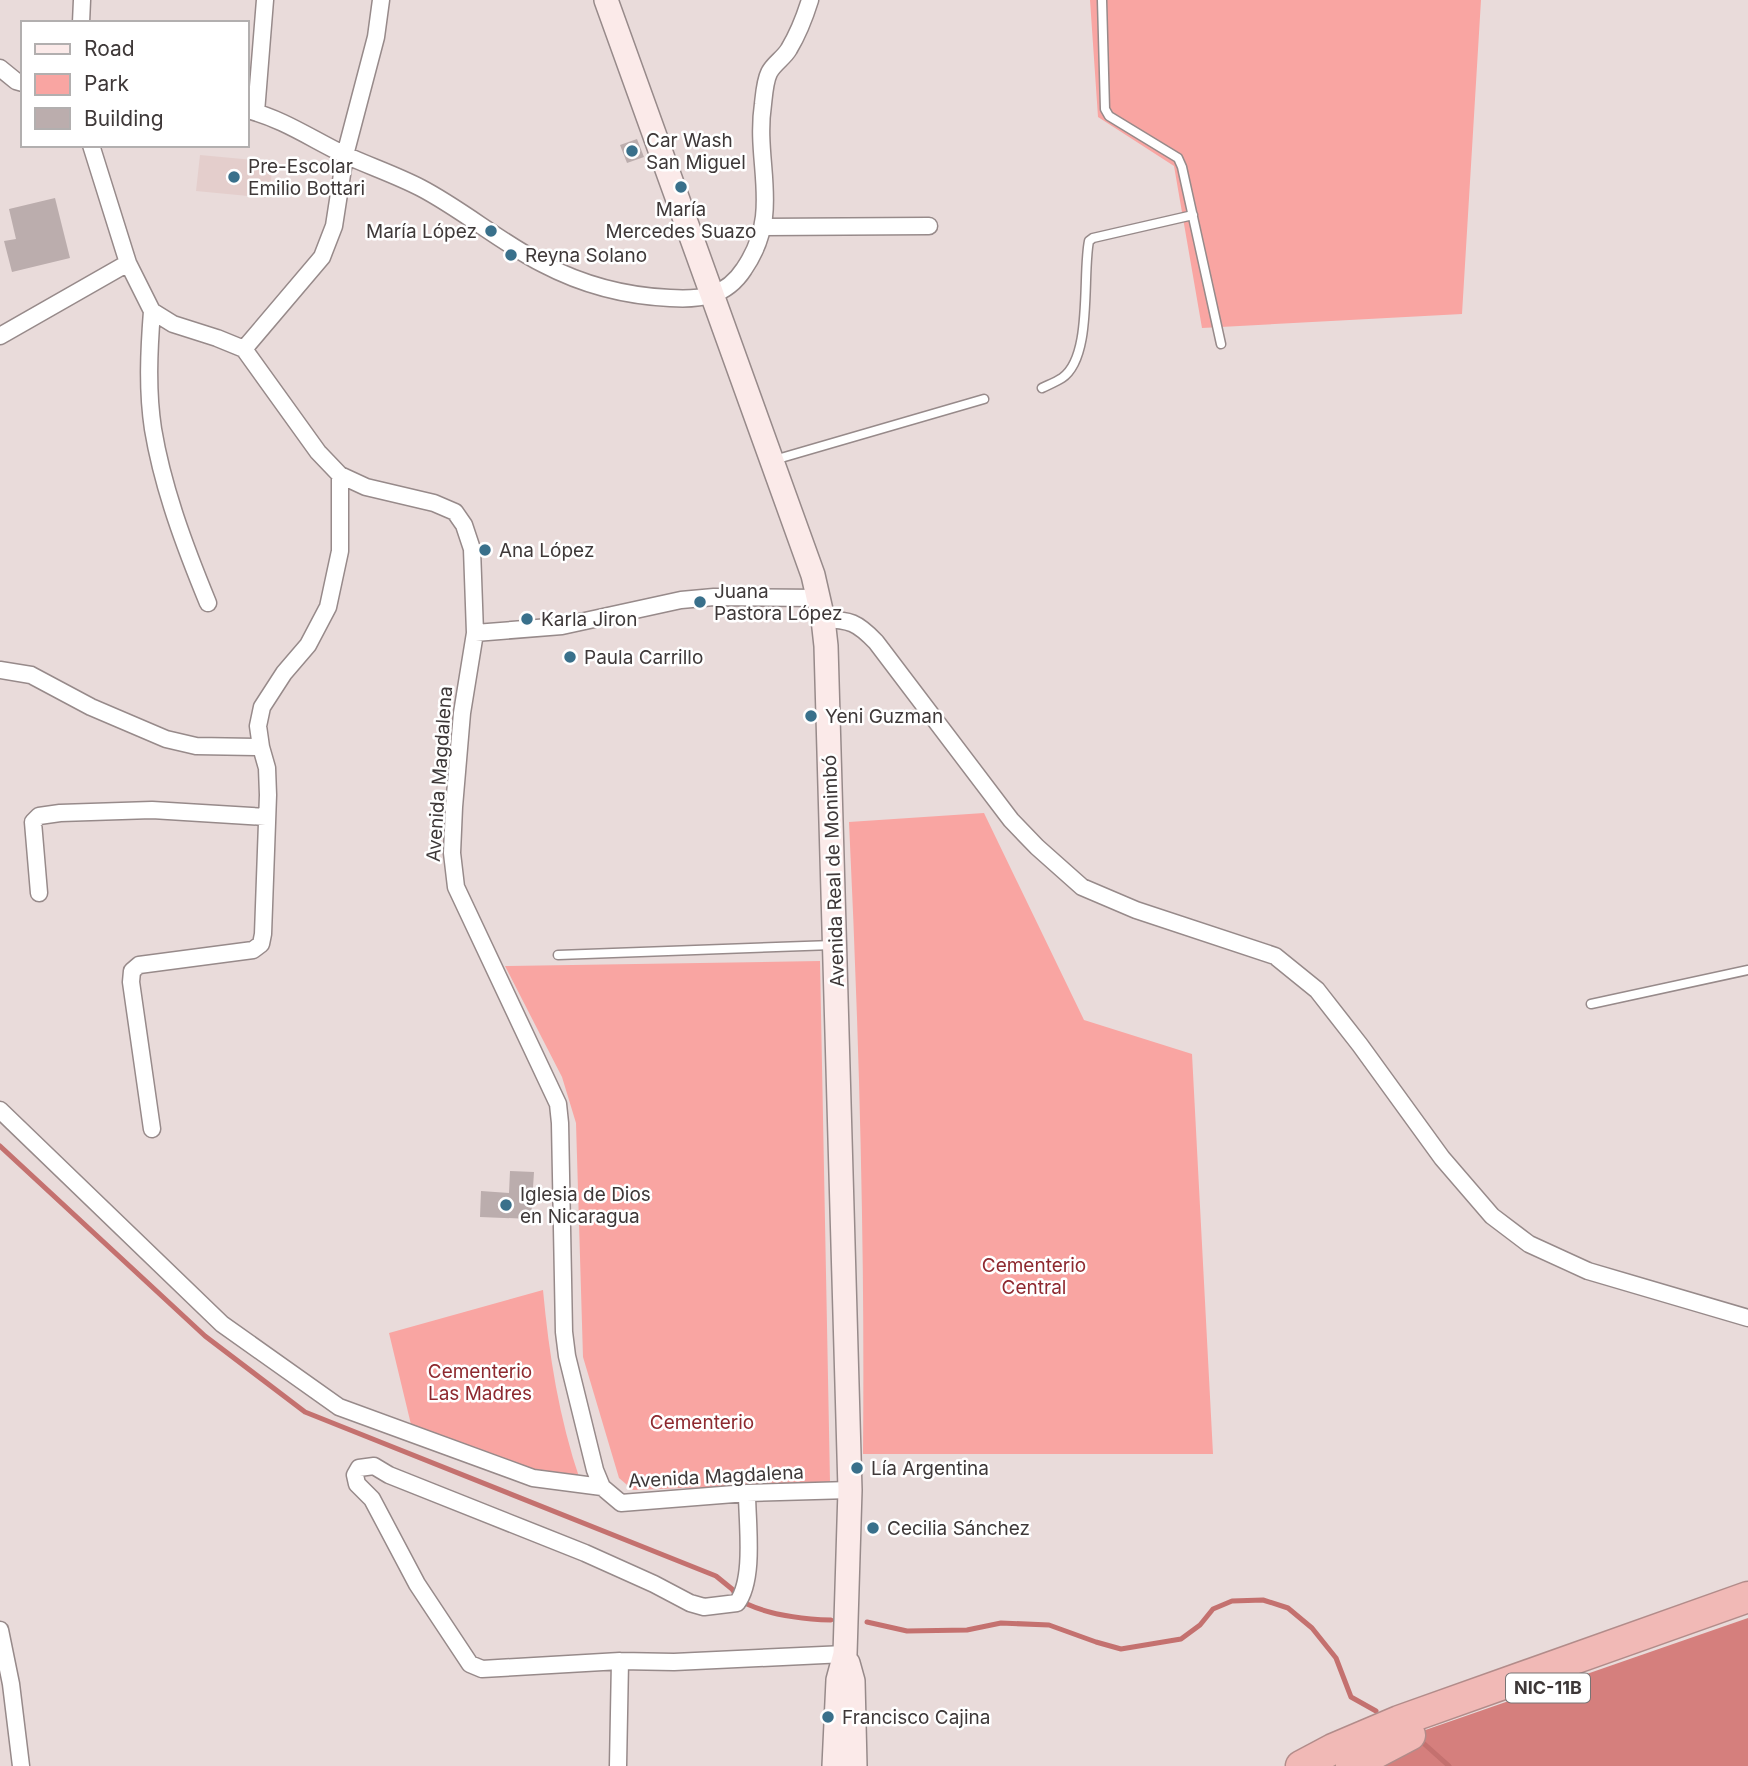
<svg xmlns="http://www.w3.org/2000/svg" width="1748" height="1766" font-family="Inter,sans-serif">
  <rect width="100%" height="100%" fill="#e9dbda"/>
  <!-- built -->
  <path fill="#e4cecc" d="M200,155L273,162L269,198L196,191Z"/>
  <!-- green -->
  <path fill="#f9a5a2" d="M1090,0H1481L1462,314L1202,328L1174,166L1098,117Z
    M984,813L1084,1020L1192,1054L1213,1454H863C865,1243 859,1033 849,822Z
    M820,961L830,1482L633,1490L619,1478L583,1357L576,1123L562,1077L505,966Z
    M543,1290C549,1355 559,1418 580,1480L560,1484L414,1437L389,1333Z"/>
  <!-- forest -->
  <path fill="#d57f7d" d="M1748,1618V1766H1351L1411,1735Z"/>
  <g fill="none" stroke-linecap="round" stroke-linejoin="round">
    <!-- stream -->
    <path stroke="#c4716f" stroke-width="5" d="M0,1146L205,1336L305,1412L716,1576L732,1589L737,1596
      M747,1604C773,1616 803,1619 831,1620
      M867,1622L907,1631L967,1630L1001,1623L1049,1625L1096,1642L1121,1649L1181,1639L1200,1625L1213,1609L1232,1601L1263,1600L1288,1608L1312,1628L1336,1658L1351,1697L1376,1711
      M1421,1741L1449,1766"/>
  </g>
  <!-- building -->
  <path fill="#bbadad" d="M637,139L644,157L627,163L620,145Z
    M55,198L70,258L12,272L4,241L16,239L9,209Z
    M510,1171L534,1172L531,1219L480,1217L481,1191L509,1193Z"/>
  <g fill="none" stroke-linecap="round" stroke-linejoin="round">
    <!-- lane casing -->
    <g stroke="#978a8a" stroke-width="11">
      <path id="lane" d="M1102,0L1105,109L1109,116L1178,158L1182,167L1221,344
        M1042,388C1048,385 1056,382 1062,378C1093,357 1082,275 1089,241L1093,238L1193,215
        M774,460L984,399
        M558,955L833,945
        M1591,1004L1748,970"/>
    </g>
    <!-- street casing -->
    <g stroke="#978a8a" stroke-width="19">
      <path id="street" d="M81,23L82,0
        M0,68L16,81L23,83
        M247,110C281,118 312,139 343,154C369,166 396,175 421,188C463,210 500,242 543,264C583,285 625,296 670,298C700,300 726,297 744,269C783,212 754,165 763,104C764,95 765,81 769,73C773,64 784,58 789,49C798,34 805,16 810,0
        M256,112L265,0
        M91,145L128,263L152,311L173,324L217,338L244,349L318,452L340,475L366,487L434,503L455,512L464,525L472,549L475,633L462,713L454,807L452,853L456,887L558,1104L560,1123L564,1332L567,1356L595,1470L602,1487L621,1503L747,1493L850,1490
        M763,227L929,226
        M152,311C149,350 147,390 153,429C163,489 185,547 208,603
        M0,336L128,263
        M244,349L322,257L334,226L345,155L376,37L381,0
        M823,619C850,620 857,622 876,642L1011,820L1037,847L1082,887L1136,910L1275,956L1317,990L1360,1045L1442,1158L1492,1216L1529,1244L1588,1271L1748,1318
        M475,633L562,626L681,600L714,597L819,598
        M0,670L31,675L91,707L166,739L196,746L261,747
        M39,893L33,822L39,816L60,813L152,810L266,817
        M0,1110L222,1324L339,1407L533,1478L602,1487
        M152,1129L131,982L132,971L139,965L253,950L261,944L263,934L268,795L267,768L261,747L258,726L262,707L284,673L308,645L328,607L340,551V475
        M747,1493C747,1523 755,1579 737,1603L704,1607L690,1603L654,1584L585,1553L389,1475L374,1466L359,1468L355,1475L357,1484L372,1499L417,1584L470,1664L482,1669L620,1661L674,1662L845,1654
        M0,1630L11,1684L21,1766
        M618,1766L620,1661"/>
    </g>
    <!-- secondary casing -->
    <g stroke="#978a8a" stroke-width="26">
      <path id="secondary" d="M606,0L813,575L823,619L826,646L850,1490L845,1654L838,1680L834,1766
        M848,1663L853,1681L855,1766"/>
    </g>
    <!-- highway casing -->
    <g stroke="#b28c8a" stroke-width="33">
      <path id="highway" d="M1301,1766L1333,1749L1399,1721L1748,1597
        M1351,1766L1410,1735"/>
    </g>
    <!-- lane -->
    <use href="#lane" stroke="#fff" stroke-width="8"/>
    <!-- street -->
    <use href="#street" stroke="#fff" stroke-width="16"/>
    <!-- secondary -->
    <use href="#secondary" stroke="#fbeae9" stroke-width="23"/>
    <!-- highway -->
    <use href="#highway" stroke="#f1b9b6" stroke-width="30"/>
  </g>
  <!-- markers -->
  <g fill="#39708b" stroke="#fff" stroke-width="2.5">
    <circle cx="632" cy="151" r="7"/>
    <circle cx="234" cy="177" r="7"/>
    <circle cx="681" cy="187" r="7"/>
    <circle cx="491" cy="231" r="7"/>
    <circle cx="511" cy="255" r="7"/>
    <circle cx="485" cy="550" r="7"/>
    <circle cx="700" cy="602" r="7"/>
    <circle cx="527" cy="619" r="7"/>
    <circle cx="570" cy="657" r="7"/>
    <circle cx="811" cy="716" r="7"/>
    <circle cx="506" cy="1205" r="7"/>
    <circle cx="857" cy="1468" r="7"/>
    <circle cx="873" cy="1528" r="7"/>
    <circle cx="828" cy="1717" r="7"/>
  </g>
  <g text-anchor="middle" stroke-width="5" stroke-linejoin="round" paint-order="stroke">
    <!-- shield labels -->
    <rect fill="#fff" stroke="#787474" stroke-width="2" x="1506" y="1673.5" width="84" height="29" rx="5"/>
    <g font-size="18" font-weight="bold" fill="#3e3838">
      <text x="1548" y="1694">NIC-11B</text>
    </g>
    <!-- poi labels -->
    <g font-size="19" fill="#3e3838" stroke="#fff" text-anchor="start">
      <text x="646" y="147">Car Wash<tspan x="646" dy="22">San Miguel</tspan></text>
      <text x="248" y="173">Pre-Escolar<tspan x="248" dy="22">Emilio Bottari</tspan></text>
      <text x="681" y="216" text-anchor="middle">María<tspan x="681" dy="22">Mercedes Suazo</tspan></text>
      <text x="477" y="238" text-anchor="end">María López</text>
      <text x="525" y="262">Reyna Solano</text>
      <text x="499" y="557">Ana López</text>
      <text x="714" y="598">Juana<tspan x="714" dy="22">Pastora López</tspan></text>
      <text x="541" y="626">Karla Jiron</text>
      <text x="584" y="664">Paula Carrillo</text>
      <text x="825" y="723">Yeni Guzman</text>
      <text x="520" y="1201">Iglesia de Dios<tspan x="520" dy="22">en Nicaragua</tspan></text>
      <text x="871" y="1475">Lía Argentina</text>
      <text x="887" y="1535">Cecilia Sánchez</text>
      <text x="842" y="1724">Francisco Cajina</text>
    </g>
    <!-- street labels -->
    <g font-size="19" fill="#3e3838" stroke="#fff">
      <text transform="translate(439 774) rotate(-86)" y="7">Avenida Magdalena</text>
      <text transform="translate(833 871) rotate(-92)" y="7">Avenida Real de Monimbó</text>
      <text transform="translate(716 1476) rotate(-3)" y="7">Avenida Magdalena</text>
    </g>
    <!-- park labels -->
    <g font-size="19" fill="#8e292f" stroke="#fff">
      <text x="1034" y="1272">Cementerio<tspan x="1034" dy="22">Central</tspan></text>
      <text x="480" y="1378">Cementerio<tspan x="480" dy="22">Las Madres</tspan></text>
      <text x="702" y="1429">Cementerio</text>
    </g>
  </g>
  <!-- legend -->
  <rect x="21" y="21" width="228" height="126" fill="#ffffff" stroke="#b2afaf" stroke-width="2"/>
  <rect x="35" y="44" width="35" height="10" fill="#fbeae9" stroke="#b2afaf" stroke-width="2"/>
  <text x="84" y="56" font-size="21" fill="#3e3838">Road</text>
  <rect x="35" y="74" width="35" height="21" fill="#f9a5a2" stroke="#b2afaf" stroke-width="2"/>
  <text x="84" y="91" font-size="21" fill="#3e3838">Park</text>
  <rect x="35" y="108" width="35" height="21" fill="#bbadad" stroke="#b2afaf" stroke-width="2"/>
  <text x="84" y="126" font-size="21" fill="#3e3838">Building</text>
</svg>
